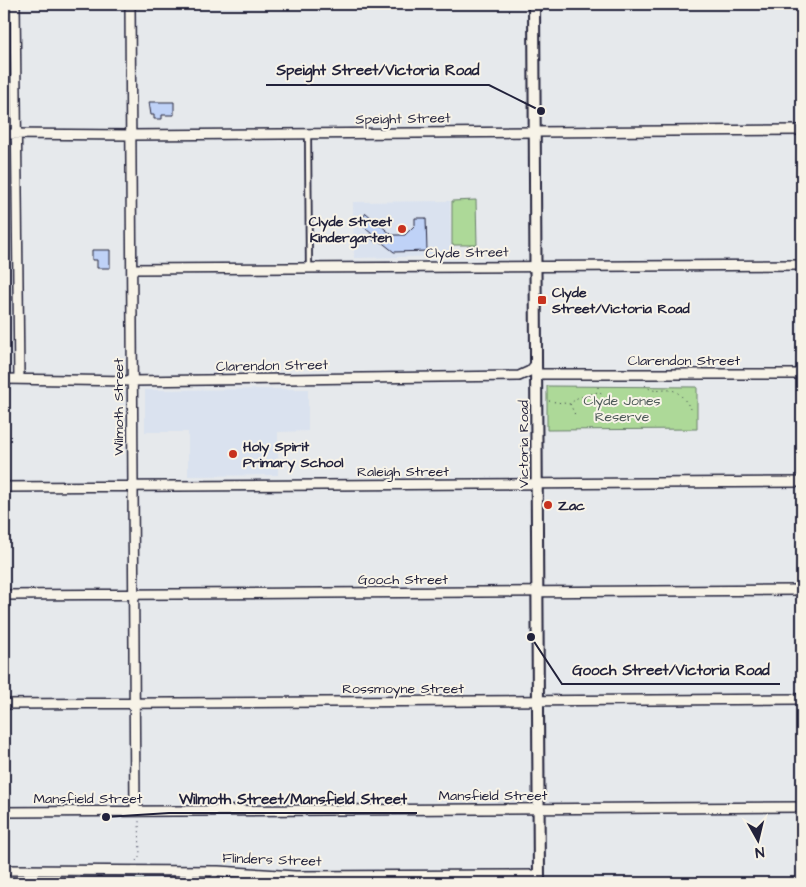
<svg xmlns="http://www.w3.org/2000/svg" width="806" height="887" font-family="'Architects Daughter',sans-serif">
  <rect width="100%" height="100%" fill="#e6e9ec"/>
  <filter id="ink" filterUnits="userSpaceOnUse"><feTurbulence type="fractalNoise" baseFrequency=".02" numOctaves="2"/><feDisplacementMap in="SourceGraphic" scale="10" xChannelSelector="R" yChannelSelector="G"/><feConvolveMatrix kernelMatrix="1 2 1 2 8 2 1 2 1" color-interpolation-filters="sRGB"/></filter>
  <g filter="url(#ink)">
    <!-- built -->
    <path fill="#dae2ef" d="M450,201L451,256L354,258L353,202Z
      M308,389V431L278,432V475L188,476V432H145V390Z"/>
    <!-- green -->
    <path fill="#add998" stroke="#687e6a" d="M476,200L477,245H452V201Z
      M547,386L697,387V429L547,430Z
      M228,880V883H4V881Z"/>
    <!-- building -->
    <path fill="#bfd2f7" stroke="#22223b" d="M149,102H174V115H162V119H154V115H151Z
      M366,213L392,235H405L415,225V218H426L427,251L394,252L379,240L377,243L374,241L370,237L372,234L359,223Z
      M92,250H110V268H97V260H92Z"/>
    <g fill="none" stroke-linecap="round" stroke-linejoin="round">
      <!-- service casing -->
      <g stroke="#22223b" stroke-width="8">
        <path id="service" d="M308,134L309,268
          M210,883L218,872"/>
      </g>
      <!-- minor casing -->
      <g stroke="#22223b" stroke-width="12">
        <path id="minor" d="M15,4L19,379
          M130,4L135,811
          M4,134L131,135L802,130
          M132,269L802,265
          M536,374H802
          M4,379L132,381L519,376L530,371L536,364
          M4,487L802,482
          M4,595L802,590
          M4,704L802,699
          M4,812L802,807
          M4,870L218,871L295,876L539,875"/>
      </g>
      <!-- tertiary casing -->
      <g stroke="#22223b" stroke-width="14">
        <path id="tertiary" d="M534,4L539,883"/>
      </g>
      <!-- path -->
      <path stroke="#22223b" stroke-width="1" stroke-dasharray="1 4" stroke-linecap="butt" d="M645,385C655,397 669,384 679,394C684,398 688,405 692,410
        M598,387V392
        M549,401L570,404L577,398L598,392L603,395
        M570,404L576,417
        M136,861L140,855L139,821"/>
      <!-- service -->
      <use href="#service" stroke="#f7f3e8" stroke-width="4.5"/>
      <!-- minor -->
      <use href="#minor" stroke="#f7f3e8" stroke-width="9"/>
      <!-- tertiary -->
      <use href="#tertiary" stroke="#f7f3e8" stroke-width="10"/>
    </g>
  </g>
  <!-- markers -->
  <g fill="#c8321e" stroke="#f7f3e8" stroke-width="2">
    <circle cx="402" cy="229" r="5"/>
    <rect x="537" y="295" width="10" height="10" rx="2.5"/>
    <circle cx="233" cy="454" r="5"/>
    <circle cx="548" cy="505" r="5"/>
  </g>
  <g text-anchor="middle" stroke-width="4" stroke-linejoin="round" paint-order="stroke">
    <!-- street labels -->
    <g font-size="14" fill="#22223b" stroke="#f7f3e8">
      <text transform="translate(403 118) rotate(-1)" y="5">Speight Street</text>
      <text transform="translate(467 252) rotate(-1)" y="5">Clyde Street</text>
      <text x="684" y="365">Clarendon Street</text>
      <text transform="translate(272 365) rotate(-1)" y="5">Clarendon Street</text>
      <text transform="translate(118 407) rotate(-90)" y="5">Wilmoth Street</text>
      <text transform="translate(523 444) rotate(-90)" y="5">Victoria Road</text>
      <text x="403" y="476">Raleigh Street</text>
      <text x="403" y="584">Gooch Street</text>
      <text x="403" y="693">Rossmoyne Street</text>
      <text x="493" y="800">Mansfield Street</text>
      <text x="88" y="803">Mansfield Street</text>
      <text transform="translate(272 859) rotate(2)" y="5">Flinders Street</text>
    </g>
    <!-- poi labels -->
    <g font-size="14" font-weight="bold" fill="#22223b" stroke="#f7f3e8" text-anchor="start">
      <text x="392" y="226" text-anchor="end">Clyde Street<tspan x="392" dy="16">Kindergarten</tspan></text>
      <text x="552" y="297">Clyde<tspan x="552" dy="16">Street/Victoria Road</tspan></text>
      <text x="243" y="451">Holy Spirit<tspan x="243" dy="16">Primary School</tspan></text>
      <text x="558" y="510">Zac</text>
    </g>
    <!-- park labels -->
    <g font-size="14" fill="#4c5957" stroke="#f7f3e8">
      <text x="622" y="405">Clyde Jones<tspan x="622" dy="16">Reserve</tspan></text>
    </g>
  </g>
  <!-- callouts -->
  <path fill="none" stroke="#22223b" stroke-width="2" d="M541 111L489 85H266M531 637L562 684H780M106 817L169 813H417"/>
  <g fill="#22223b" stroke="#f7f3e8" stroke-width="2">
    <circle cx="541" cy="111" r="5"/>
    <circle cx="531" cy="637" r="5"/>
    <circle cx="106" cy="817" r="5"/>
  </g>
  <g font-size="15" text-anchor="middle" font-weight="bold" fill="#22223b" stroke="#f7f3e8" stroke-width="4" stroke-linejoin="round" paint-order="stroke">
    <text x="378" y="75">Speight Street/Victoria Road</text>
    <text x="671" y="675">Gooch Street/Victoria Road</text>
    <text x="293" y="804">Wilmoth Street/Mansfield Street</text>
  </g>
  <!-- margin -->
  <rect width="806" height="887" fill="none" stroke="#f7f3e8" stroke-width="20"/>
  <rect x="10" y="10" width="786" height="867" fill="none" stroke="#22223b" stroke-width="2" filter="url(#ink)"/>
  <!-- north arrow -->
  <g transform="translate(758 840) rotate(172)" stroke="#f7f3e8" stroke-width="4" paint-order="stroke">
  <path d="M0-4L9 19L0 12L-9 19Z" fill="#22223b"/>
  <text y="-8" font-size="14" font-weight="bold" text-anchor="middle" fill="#22223b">N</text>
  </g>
</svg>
